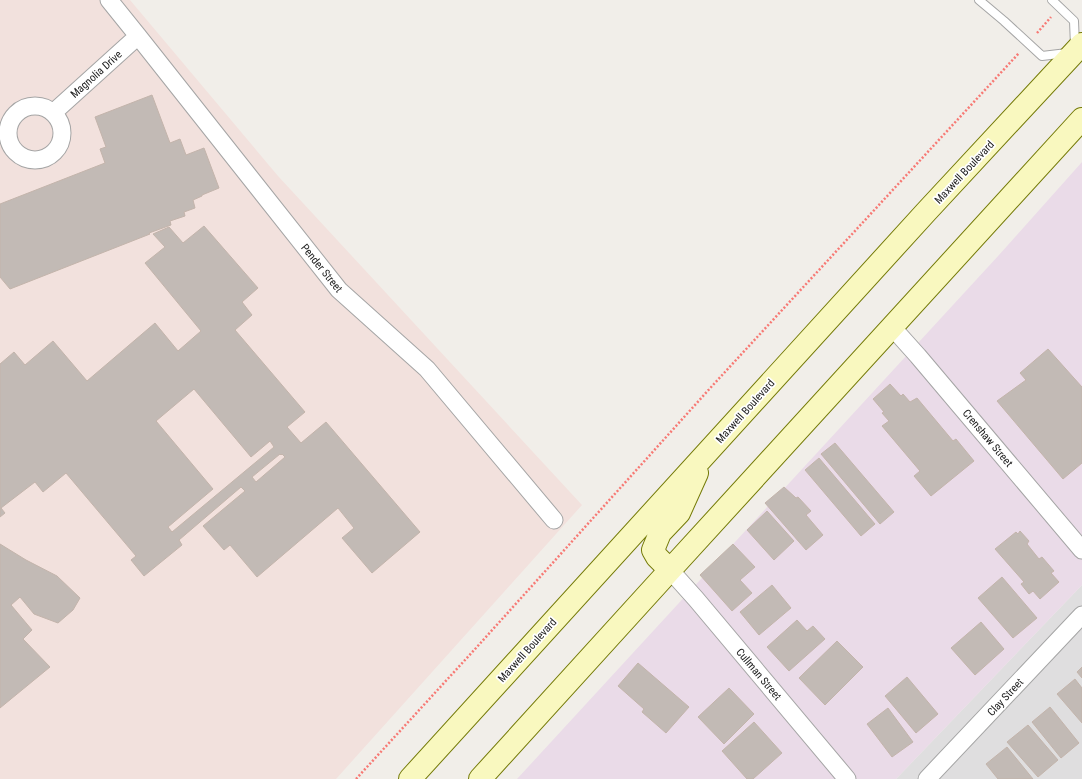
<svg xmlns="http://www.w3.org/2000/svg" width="1082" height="779" font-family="'Roboto Condensed',sans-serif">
  <rect width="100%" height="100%" fill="#f1eee9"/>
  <!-- residential -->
  <path fill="#dfdedf" d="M1082,585V779H896Z"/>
  <!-- industrial -->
  <path fill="#eadbe8" d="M1082,162V585L896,779H517L999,255Z"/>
  <!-- military -->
  <path fill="#f2e1dd" d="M0,0H130L278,176L582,505L336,779H0Z"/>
  <!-- building -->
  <path fill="#c2bab5" stroke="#c3b4ab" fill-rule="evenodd" d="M152,95L170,143L180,139L186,155L204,148L219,188L202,195V196L193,200L195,208L184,212L185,216L170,221L171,225L149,233L150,234L10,289L0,277V204L105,163L100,149L106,147L95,117Z
    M204,226L258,288L242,302L252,315L235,330L305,412L287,427L301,443L326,422L420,532L372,573L342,538L354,528L338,508L257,577L230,545L224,550L203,526L245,491L241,487L179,540L182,545L144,576L131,560L136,556L66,473L43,492L35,482L1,508L5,513L0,517V364L14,352L25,365L53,341L87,381L155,323L178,351L201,331L145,263L165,247L153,234L169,227L183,243ZM194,389L251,457L270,441L274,447L172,532L168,527L213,489L156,421ZM280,454L281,455L282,454L285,457L256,482L252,477Z
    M1048,349L1082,387V463L1063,479L997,401L1026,380L1020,373Z
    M890,384L901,396L903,394L910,402L917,398L953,441L956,439L974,461L931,496L914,476L920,471L882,426L889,421L882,413L884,412L873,399Z
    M835,443L894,512L880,524L821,454Z
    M819,458L875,524L861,536L805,470Z
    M784,487L796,498L798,497L811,511L806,515L823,535L806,550L765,503Z
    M767,511L794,541L774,560L747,530Z
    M1020,531L1029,541L1027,544L1039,559L1042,557L1054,571L1051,573L1059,582L1040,599L1033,591L1029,594L1021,584L1024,582L995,549L1016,532L1018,534Z
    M0,544L26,560L57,576L80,598L73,610L58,623L34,614L20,597L11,605L32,630L23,639L50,667L0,708Z
    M733,544L755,567L740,580L752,593L732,611L700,575Z
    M1002,577L1037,618L1013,638L978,598Z
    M772,585L791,608L759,635L740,612Z
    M797,620L807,631L813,626L825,639L789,671L767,647Z
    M981,622L1004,649L975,675L951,648Z
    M837,641L863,667L825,705L799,678Z
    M638,663L689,707L666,733L642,712L644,709L618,686Z
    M1082,667V678L1077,672Z
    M907,677L938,714L916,733L885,696Z
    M1075,679L1082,688V723L1057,694Z
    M729,688L754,714L724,744L698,717Z
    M1050,707L1079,743L1061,758L1032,722Z
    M888,708L913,742L892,757L867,724Z
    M754,722L782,753L753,779H747L722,751Z
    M1028,725L1058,760L1038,777L1007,742Z
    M1007,747L1033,779H998L986,764Z"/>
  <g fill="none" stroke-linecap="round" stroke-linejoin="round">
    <!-- lane casing -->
    <g stroke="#a5a5a5" stroke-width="10">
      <path id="lane" d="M979,0L1004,21L1042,56L1067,53
        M1052,0L1074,21L1075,46"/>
    </g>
    <!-- street casing -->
    <g stroke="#a5a5a5" stroke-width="19">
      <path id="street" d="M109,0L138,36L339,290L427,369L554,520
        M8 133a27 27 0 1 1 54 0a27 27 0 1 1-54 0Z
        M54,112L138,36
        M892,327L918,356L1082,550
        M670,570L696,599L847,779
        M927,779L1082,615"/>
    </g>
    <!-- secondary casing -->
    <g stroke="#747a07" stroke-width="24">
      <path id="secondary" d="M670,570L657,557L653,550L660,533L679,513L697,473
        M410,779L926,212L1082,44
        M480,779L670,570L1082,119"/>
    </g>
    <!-- path -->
    <path stroke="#f77974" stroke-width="2.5" stroke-dasharray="2 2" stroke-linecap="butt" d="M1037,33L1051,17
      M356,779L476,648L713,385L1019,53"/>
    <!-- lane -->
    <use href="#lane" stroke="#fff" stroke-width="8"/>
    <!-- street -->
    <use href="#street" stroke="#fff" stroke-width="17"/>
    <!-- secondary -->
    <use href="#secondary" stroke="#f9f8bf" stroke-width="22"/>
  </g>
  <g text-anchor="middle" stroke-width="3.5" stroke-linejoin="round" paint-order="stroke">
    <!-- street labels -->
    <g font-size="11" fill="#212121" stroke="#fff">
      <text transform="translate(96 74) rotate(-42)" y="4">Magnolia Drive</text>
      <text transform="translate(964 172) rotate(-47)" y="4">Maxwell Boulevard</text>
      <text transform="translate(322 268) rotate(51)" y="4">Pender Street</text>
      <text transform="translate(745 411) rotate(-48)" y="4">Maxwell Boulevard</text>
      <text transform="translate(988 438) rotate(50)" y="4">Crenshaw Street</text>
      <text transform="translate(527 650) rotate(-48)" y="4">Maxwell Boulevard</text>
      <text transform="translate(759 674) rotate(50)" y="4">Cullman Street</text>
      <text transform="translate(1005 697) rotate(-47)" y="4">Clay Street</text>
    </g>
  </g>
</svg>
